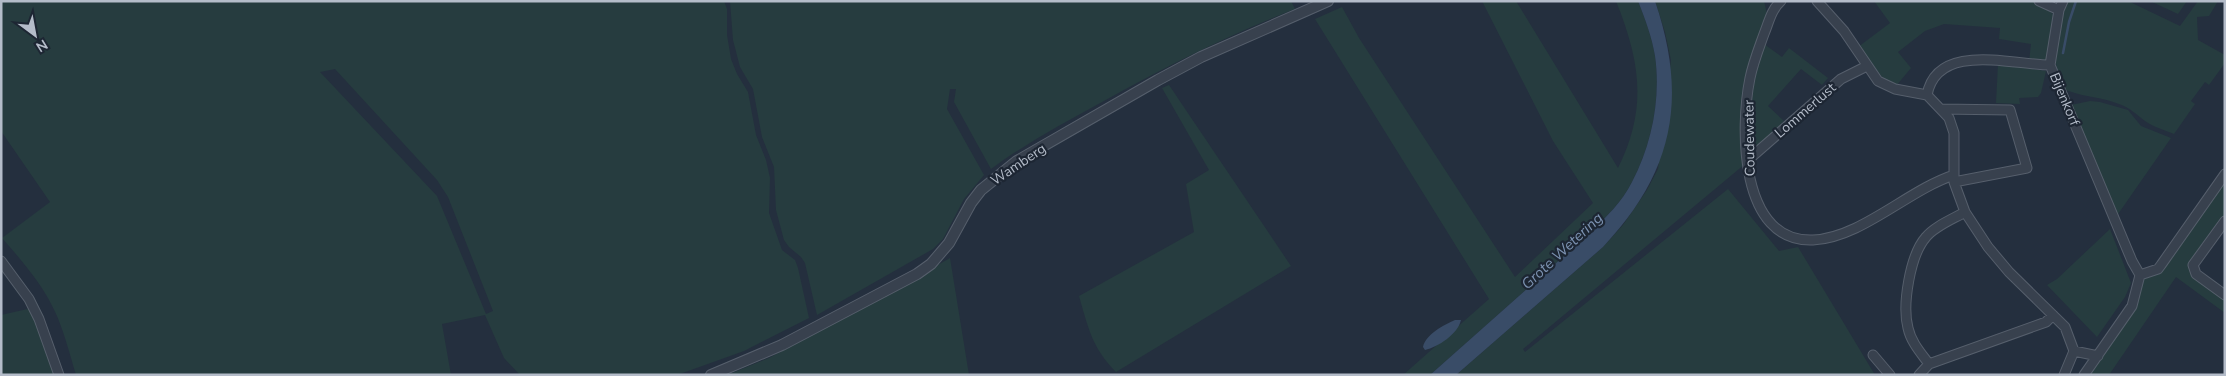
<svg xmlns="http://www.w3.org/2000/svg" width="2226" height="376" font-family="'Nunito Sans',sans-serif">
  <rect width="100%" height="100%" fill="#242f3e"/>
  <!-- green -->
  <path fill="#263c3f" fill-rule="evenodd" d="M1,1H724L727,9V35L731,59L737,74L748,92L756,135L766,160L770,178L769,213L782,250L795,260L798,268L809,318L744,351L677,375H520L504,358L485,315L442,324L451,375H76C70,355 65,335 57,316C44,286 23,262 2,238L50,202L1,131ZM335,69L437,180L448,197L493,311L486,314L437,196L320,72Z
    M730,1H1291L1295,9C1228,35 1165,67 1102,102C1064,123 1026,143 991,169L954,102L956,89H950L947,109L984,175L964,199L943,239L933,249L817,315L805,263L801,257L789,247L784,240L776,210L774,167L762,137L753,89L740,67L733,40Z
    M1482,1H1516L1618,168C1648,108 1640,61 1616,1H1638C1645,19 1652,37 1655,56C1661,98 1652,144 1632,182C1622,202 1606,217 1591,232L1430,375H1403L1489,299L1315,19L1342,7L1359,38L1515,277L1593,203L1553,141Z
    M1655,1H1764L1767,14L1750,70L1745,164L1523,349L1525,352L1728,189L1779,251L1798,247L1875,375H1456L1603,247L1623,225L1647,190L1658,169L1671,60L1665,32Z
    M1874,1H2037C2042,9 2050,9 2055,17L2048,59L2041,62H2029L2031,44L1999,39L2000,28L1944,24L1925,31L1898,52L1911,68L1896,86L1885,81L1858,47L1890,23Z
    M2067,1H2128L2180,26L2198,1H2218L2209,16L2197,17L2198,40L2225,55V63L2209,85L2205,82L2191,101L2195,104L2174,134C2165,130 2153,127 2145,121C2136,114 2130,108 2119,104C2102,97 2083,97 2066,90C2047,63 2058,30 2067,1Z
    M2150,1H2187L2178,14Z
    M1764,44L1782,57L1789,48L1828,78L1822,85L1801,69L1768,106L1784,121L1751,153C1750,115 1751,79 1764,44Z
    M1998,64L2046,71L2041,93L2038,97L2019,98L2020,104L1996,103Z
    M1169,85L1291,266L1116,372C1092,348 1088,327 1079,296L1194,232L1186,184L1209,170L1162,88Z
    M2090,101L2100,102L2128,110L2141,126L2171,138L2116,217L2071,105Z
    M2225,179V215L2190,265L2225,297V313L2176,277L2109,375H2088L2132,312L2142,279L2150,275Z
    M2110,229L2131,283L2125,297L2097,337L2047,285L2057,279Z
    M950,258L969,375H727L769,358L877,300Z
    M32,308L54,375H1V315Z"/>
  <!-- water -->
  <path fill="#394c67" d="M1638,1H1655C1688,98 1674,172 1603,247L1456,375H1430L1591,232C1606,217 1622,202 1632,182C1652,144 1661,98 1655,56C1652,37 1645,19 1638,1Z
    M1455,320H1461C1458,334 1438,347 1425,350L1423,347C1426,334 1444,325 1455,320Z"/>
  <g fill="none" stroke-linecap="round" stroke-linejoin="round">
    <!-- stream -->
    <path stroke="#394c67" stroke-width="2.5" d="M2063,53L2069,22L2076,1"/>
    <!-- minor casing -->
    <g stroke="#565f6c" stroke-width="11">
      <path id="minor" d="M1781,1C1771,10 1769,22 1764,34C1759,48 1753,63 1750,78C1740,127 1739,243 1813,240C1861,238 1908,190 1954,175
        M1817,1L1844,31L1878,81L1895,89L1927,95L1949,118L1954,133V182L1965,212L1988,247L2009,272L2065,327L2074,351L2098,356
        M2039,1L2059,10
        M2063,1L2059,10L2050,65L2132,261L2140,275
        M1927,95C1937,41 2013,65 2050,65
        M1941,109L2010,110L2027,168L1954,182
        M1748,160L1841,79L1867,66
        M2225,221L2193,265L2196,274L2225,295
        M1,261L29,299L39,319L59,375
        M2140,275L2158,269L2161,265L2225,174
        M1873,355L1890,375
        M1929,364C1921,353 1911,342 1908,328C1902,305 1910,255 1926,237C1935,226 1953,219 1965,212
        M1919,375L1929,364L2046,322L2053,315
        M2064,375L2074,351
        M2084,375L2132,306L2140,275"/>
    </g>
    <!-- tertiary casing -->
    <g stroke="#565f6c" stroke-width="12">
      <path id="tertiary" d="M711,375L782,345L917,274L931,264L949,243L971,203L981,190L1017,161L1158,80L1201,57L1328,1"/>
    </g>
    <!-- minor -->
    <use href="#minor" stroke="#38414e" stroke-width="9"/>
    <!-- tertiary -->
    <use href="#tertiary" stroke="#38414e" stroke-width="10"/>
  </g>
  <g text-anchor="middle" stroke-width="4.5" stroke-linejoin="round" paint-order="stroke">
    <!-- street labels -->
    <g font-size="14" fill="#b4bcc9" stroke="#1d2633">
      <text transform="translate(2065 99) rotate(67)" y="5">Bijenkorf</text>
      <text transform="translate(1805 110) rotate(-41)" y="5">Lommerlust</text>
      <text transform="translate(1749 138) rotate(-91)" y="5">Coudewater</text>
      <text transform="translate(1018 164) rotate(-34)" y="5">Wamberg</text>
    </g>
    <!-- water labels -->
    <g font-size="15" font-style="italic" fill="#7c92b1" stroke="#1d2633">
      <text transform="translate(1562 251) rotate(-43)" y="5">Grote Wetering</text>
    </g>
  </g>
  <!-- border -->
  <rect width="2226" height="376" fill="none" stroke="#b4bcc9" stroke-width="5"/>
  <!-- north arrow -->
  <g transform="translate(35 35) rotate(148)" stroke="#1d2633" stroke-width="4" paint-order="stroke">
  <path d="M0-4L9 19L0 12L-9 19Z" fill="#b4bcc9"/>
  <text y="-8" font-size="14" font-weight="bold" text-anchor="middle" fill="#b4bcc9">N</text>
  </g>
</svg>
